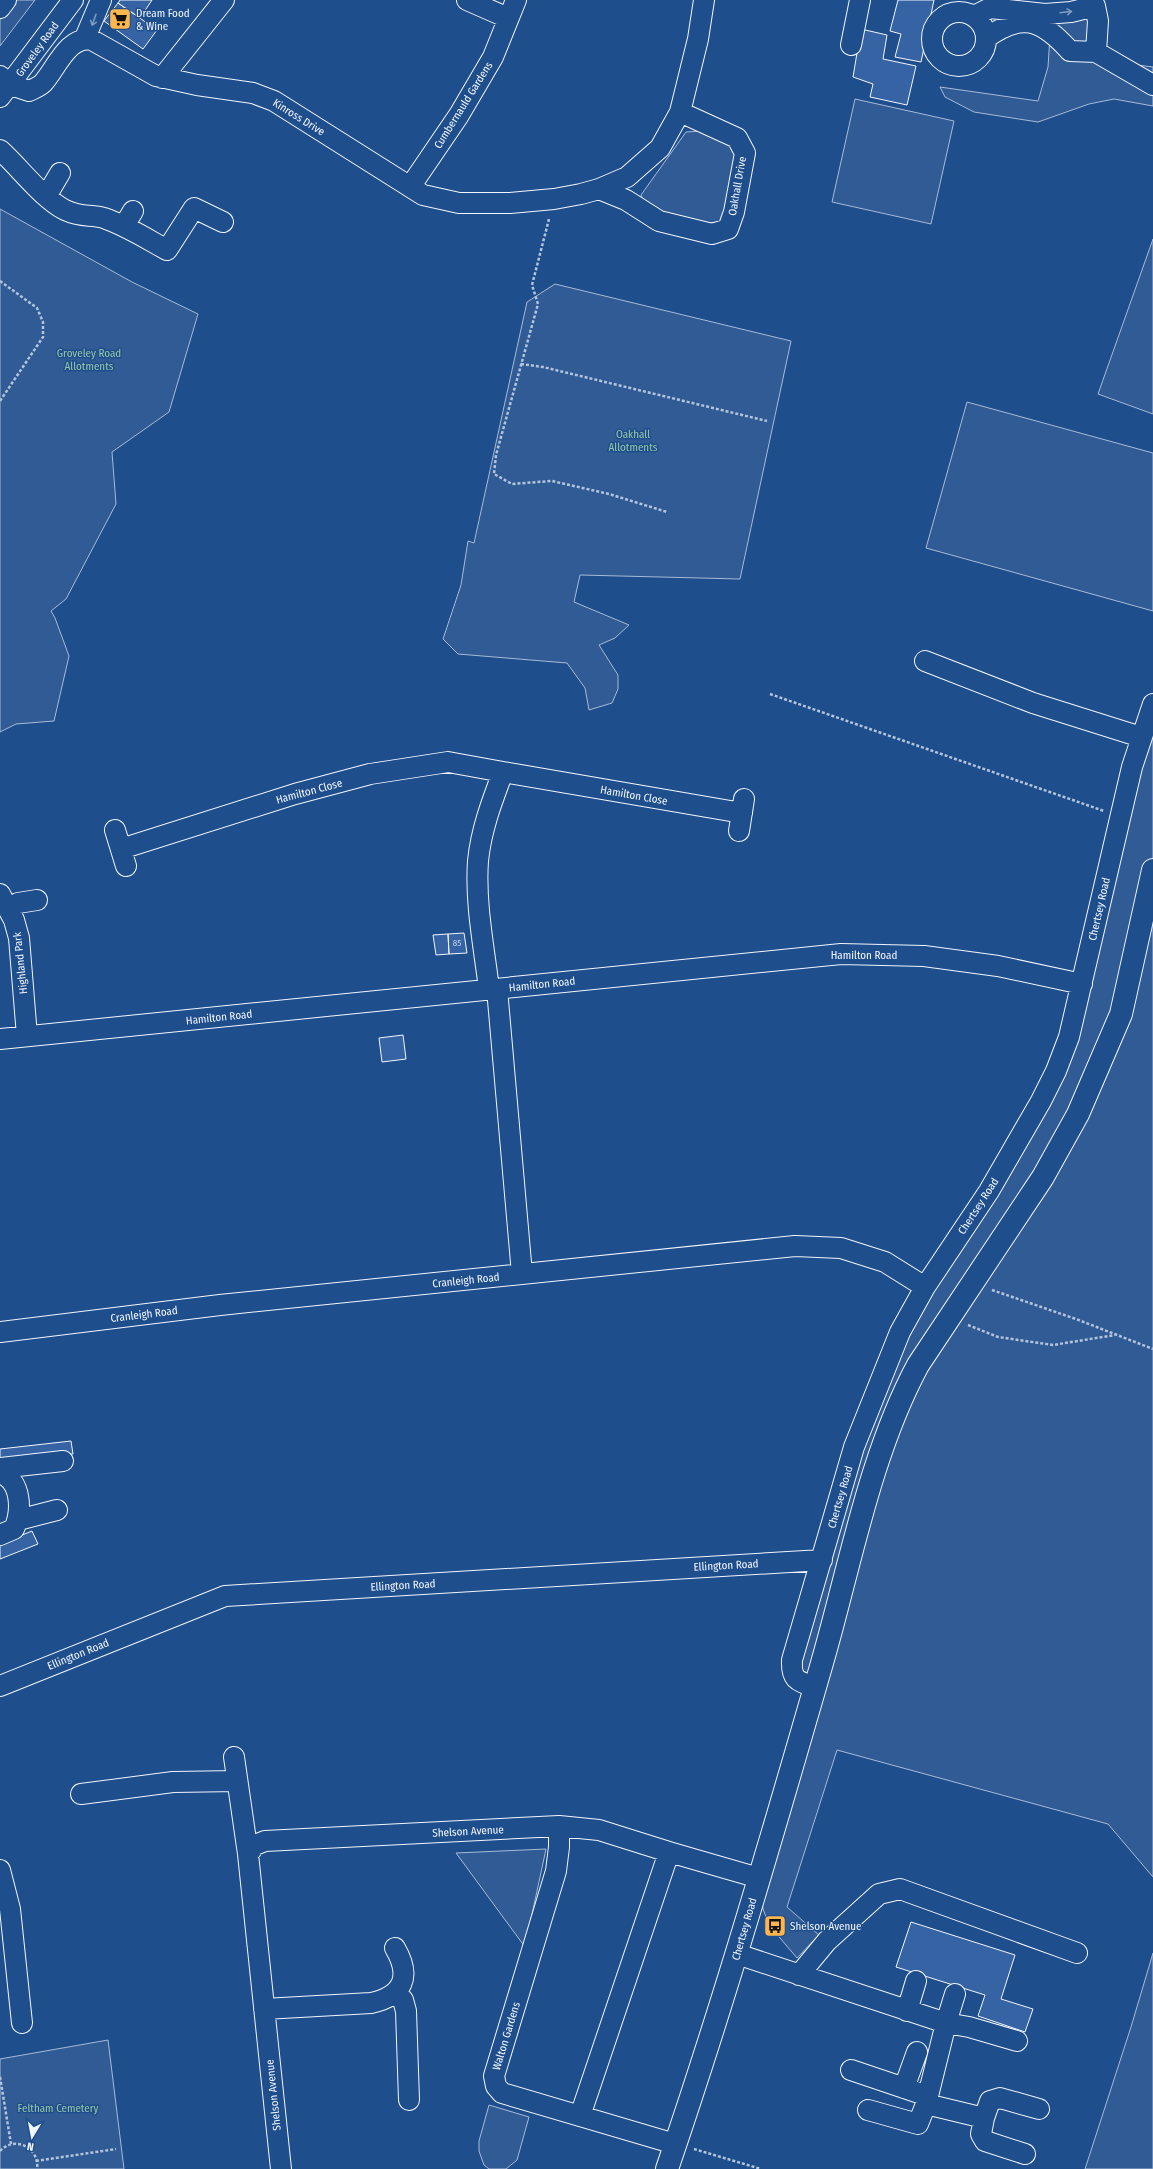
<svg xmlns="http://www.w3.org/2000/svg" width="1153" height="2169" font-family="'Fira Sans Condensed',sans-serif">
  <rect width="100%" height="100%" fill="#1f4e8c"/>
  <!-- built -->
  <path fill="#305b95" stroke="#a8bbd7" d="M0,0H35L0,46Z
    M1084,13L1090,19L1092,32L1122,63L1153,67V106L1114,99L1089,104L1038,122L974,112L945,97L940,87L1038,101L1048,67L1051,20Z
    M855,99L954,121L931,224L832,202Z
    M701,131L732,143L737,157L723,221L710,228L666,217L644,203L641,195L686,132Z
    M0,209L132,282L198,314L169,412L112,452L116,504L66,599L51,611L55,618L69,656L54,721L16,724L0,732Z
    M1153,239V414L1098,394Z
    M555,284L791,341L740,579L580,575L574,602L629,625L615,638L599,645L618,675V689L612,703L589,710L585,688L567,663L458,654L443,639L461,585L468,541L474,543L527,302Z
    M967,402L1153,453V611L926,548Z
    M1153,704V870L1094,1079L918,1365L815,1687L792,1660L900,1332L1041,1101Z
    M1153,898V1877L1108,1824L837,1750L787,1907L819,1935L797,1958L769,1925L763,1909L762,1897L883,1475L911,1397L1074,1137Z
    M546,1849L525,1947L456,1853Z
    M1153,1953V2169H1085L1131,2027Z
    M108,2040L124,2169H0V2059Z
    M489,2105L529,2117L517,2160L506,2169H489L484,2165L479,2151V2141Z"/>
  <!-- building -->
  <path fill="#3563a3" stroke="#f2f6ff" d="M120,0H152L140,18L118,3Z
    M898,0H934L921,62L895,57L901,34L890,31Z
    M118,3L157,30L143,49L104,21Z
    M861,29L887,35L883,59L916,66L907,105L870,97L873,84L853,77Z
    M464,933L467,953L449,954L448,934Z
    M448,934L449,954L436,955L433,935Z
    M403,1035L406,1059L382,1062L379,1038Z
    M71,1441L73,1454L0,1463V1449Z
    M32,1531L38,1544L0,1559V1544Z
    M911,1922L1015,1955L1001,1999L1033,2009L1025,2032L978,2016L985,1995L896,1967Z"/>
  <g fill="none" stroke-linecap="round" stroke-linejoin="round">
    <!-- minor casing -->
    <g stroke="#f2f6ff" stroke-width="22">
      <path id="minor" d="M467,0L508,18
        M0,8L6,0
        M932 39a27 27 0 1 1 54 0a27 27 0 1 1-54 0Z
        M974,16L990,8L1045,14L1071,12L1095,6L1098,21L1096,52
        M85,38L101,0
        M986,38C1022,12 1041,19 1070,51L1096,52L1153,85
        M851,45L860,0
        M0,76L11,85L29,91C33,89 39,87 43,83C56,69 68,35 92,40L156,76L197,85L253,93L274,101L423,195L459,203H510L554,199L581,194L599,189L627,177L660,148L680,112L698,39L704,0
        M162,78L224,0
        M0,97L73,0
        M0,150C20,168 42,198 65,210C82,218 90,214 104,218C127,226 147,239 167,250L194,208L223,222
        M410,187L459,115L493,57L516,0
        M599,189L626,200L659,221L712,234L728,229L734,212L745,153L737,138L680,112
        M47,195L60,173
        M124,226L133,211
        M925,661L1033,703L1141,737
        M503,772L742,813
        M115,830L126,866
        M739,831L744,799
        M121,849L295,794L370,774L448,762L503,772C492,801 481,830 478,861C475,903 484,947 489,989
        M0,894L14,920L19,938L27,1036
        M8,909L18,903L37,900
        M497,989L522,1274
        M0,1039L841,954L924,956L998,966L1082,984
        M0,1332L220,1305L795,1246L841,1248L885,1262L925,1287
        M0,1468L63,1461
        M0,1473C22,1481 22,1511 14,1529L0,1535
        M18,1520L57,1510
        M0,1686L225,1596L822,1560
        M815,1687C797,1681 791,1680 792,1660L854,1447L900,1332L925,1287L989,1191L1041,1101L1056,1071L1069,1037L1132,767L1153,704
        M234,1757L248,1854L281,2169
        M81,1794L173,1782L237,1781
        M559,1826V1847L556,1871L494,2076L496,2086L502,2093L675,2144
        M248,1854L255,1845L265,1841L559,1826L599,1830L669,1852L759,1878
        M0,1870L10,1909L22,2023
        M737,1954L946,2023L926,2104L918,2124L868,2110
        M799,1975L827,1941L879,1894L900,1889L1077,1953
        M396,1992L403,2000L406,2011L409,2100
        M955,1994L946,2023L969,2027L1017,2041
        M264,2009L371,2003C403,1996 412,1977 395,1948
        M907,2011L916,1981
        M851,2070L928,2096
        M904,2088L917,2052
        M926,2104L984,2118L981,2134L985,2141L1025,2154
        M580,2116L669,1852
        M984,2118L990,2101L1000,2098L1039,2109"/>
    </g>
    <!-- major casing -->
    <g stroke="#f2f6ff" stroke-width="24">
      <path id="major" d="M667,2169C724,2002 773,1833 822,1663C850,1566 870,1454 918,1365L1043,1177L1078,1114L1121,1014L1153,870"/>
    </g>
    <!-- path -->
    <path stroke="#b3c4dc" stroke-width="2.5" stroke-dasharray="3 2" stroke-linecap="butt" d="M549,219L532,285L538,304L496,455L494,474L512,484L552,481L609,494L667,512
      M0,281L37,308L43,322V337L0,401
      M521,364L543,367L767,421
      M770,694L1104,811
      M992,1290L1076,1319L1153,1349
      M968,1325L998,1337L1053,1345L1115,1335
      M0,2077L11,2144
      M694,2149L761,2169
      M0,2151C15,2135 40,2148 37,2169
      M36,2161L116,2149"/>
    <!-- minor -->
    <use href="#minor" stroke="#1f4e8c" stroke-width="20"/>
    <!-- major -->
    <use href="#major" stroke="#1f4e8c" stroke-width="22"/>
  </g>
  <!-- one-way arrows -->
  <defs><path id="oneway-shaft" d="M-6 0H5M1.5-3L5.5 0L1.5 3" fill="none" stroke-width="1.6" stroke-linecap="round" stroke-linejoin="round"/></defs>
  <g stroke="#7e9ac0">
    <use href="#oneway-shaft" transform="translate(1066 12) rotate(-7)"/>
    <use href="#oneway-shaft" transform="translate(94 20) rotate(109)"/>
  </g>
  <!-- icons -->
  <defs>
    <g id="supermarket-square" transform="scale(1.15)"><rect x="-9" y="-9" width="18" height="18" rx="4" fill="#ffb74d" stroke="#1f4e8c"/><path d="M-6-5.5h2.5l.6 2H6L4.5 2H-2.5L-4.4-4H-6ZM-1.5 3.2a1.3 1.3 0 1 0 .1 0ZM3 3.2a1.3 1.3 0 1 0 .1 0Z" fill="#111"/></g>
    <g id="bus-square" transform="scale(1.15)"><rect x="-9" y="-9" width="18" height="18" rx="4" fill="#ffb74d" stroke="#1f4e8c"/><path d="M-5-6H5V4H4V6H2V4H-2V6H-4V4H-5ZM-3.5-4V0h7V-4ZM-3.5 1.2v1.5H-2V1.2ZM2 1.2v1.5H3.5V1.2Z" fill="#111"/></g>
  </defs>
  <g fill-rule="evenodd">
    <use href="#supermarket-square" x="120" y="19"/>
    <use href="#bus-square" x="775" y="1926"/>
  </g>
  <g text-anchor="middle" stroke-width="3" stroke-linejoin="round" paint-order="stroke">
    <!-- number labels -->
    <g font-size="9" fill="#c3d1e8">
      <text x="457" y="946">85</text>
    </g>
    <!-- poi labels -->
    <g font-size="11" fill="#f2f6ff" stroke="#1f4e8c" text-anchor="start">
      <text x="136" y="17">Dream Food<tspan x="136" dy="13">&amp; Wine</tspan></text>
      <text x="790" y="1930">Shelson Avenue</text>
    </g>
    <!-- street labels -->
    <g font-size="11" fill="#f2f6ff" stroke="#1f4e8c">
      <text transform="translate(37 49) rotate(-54)" y="4">Groveley Road</text>
      <text transform="translate(463 105) rotate(-58)" y="4">Cumbernauld Gardens</text>
      <text transform="translate(299 117) rotate(32)" y="4">Kinross Drive</text>
      <text transform="translate(737 186) rotate(-80)" y="4">Oakhall Drive</text>
      <text transform="translate(309 791) rotate(-15)" y="4">Hamilton Close</text>
      <text transform="translate(634 795) rotate(10)" y="4">Hamilton Close</text>
      <text transform="translate(1099 909) rotate(-77)" y="4">Chertsey Road</text>
      <text x="864" y="959">Hamilton Road</text>
      <text transform="translate(20 963) rotate(-96)" y="4">Highland Park</text>
      <text transform="translate(542 984) rotate(-6)" y="4">Hamilton Road</text>
      <text transform="translate(219 1017) rotate(-6)" y="4">Hamilton Road</text>
      <text transform="translate(978 1206) rotate(-57)" y="4">Chertsey Road</text>
      <text transform="translate(466 1280) rotate(-6)" y="4">Cranleigh Road</text>
      <text transform="translate(144 1314) rotate(-7)" y="4">Cranleigh Road</text>
      <text transform="translate(840 1497) rotate(-74)" y="4">Chertsey Road</text>
      <text transform="translate(726 1565) rotate(-3)" y="4">Ellington Road</text>
      <text transform="translate(403 1585) rotate(-3)" y="4">Ellington Road</text>
      <text transform="translate(78 1654) rotate(-22)" y="4">Ellington Road</text>
      <text transform="translate(468 1831) rotate(-3)" y="4">Shelson Avenue</text>
      <text transform="translate(744 1929) rotate(-74)" y="4">Chertsey Road</text>
      <text transform="translate(506 2036) rotate(-73)" y="4">Walton Gardens</text>
      <text transform="translate(273 2095) rotate(-96)" y="4">Shelson Avenue</text>
    </g>
    <!-- park labels -->
    <g font-size="11" fill="#97c8a6" stroke="#1f4e8c">
      <text x="89" y="357">Groveley Road<tspan x="89" dy="13">Allotments</tspan></text>
      <text x="633" y="438">Oakhall<tspan x="633" dy="13">Allotments</tspan></text>
      <text x="58" y="2112">Feltham Cemetery</text>
    </g>
  </g>
  <!-- north arrow -->
  <g transform="translate(32 2137) rotate(190)" stroke="#1f4e8c" stroke-width="3" paint-order="stroke">
  <path d="M0-3L7 15L0 10L-7 15Z" fill="#f2f6ff"/>
  <text y="-6" font-size="11" font-weight="bold" text-anchor="middle" fill="#f2f6ff">N</text>
  </g>
</svg>
